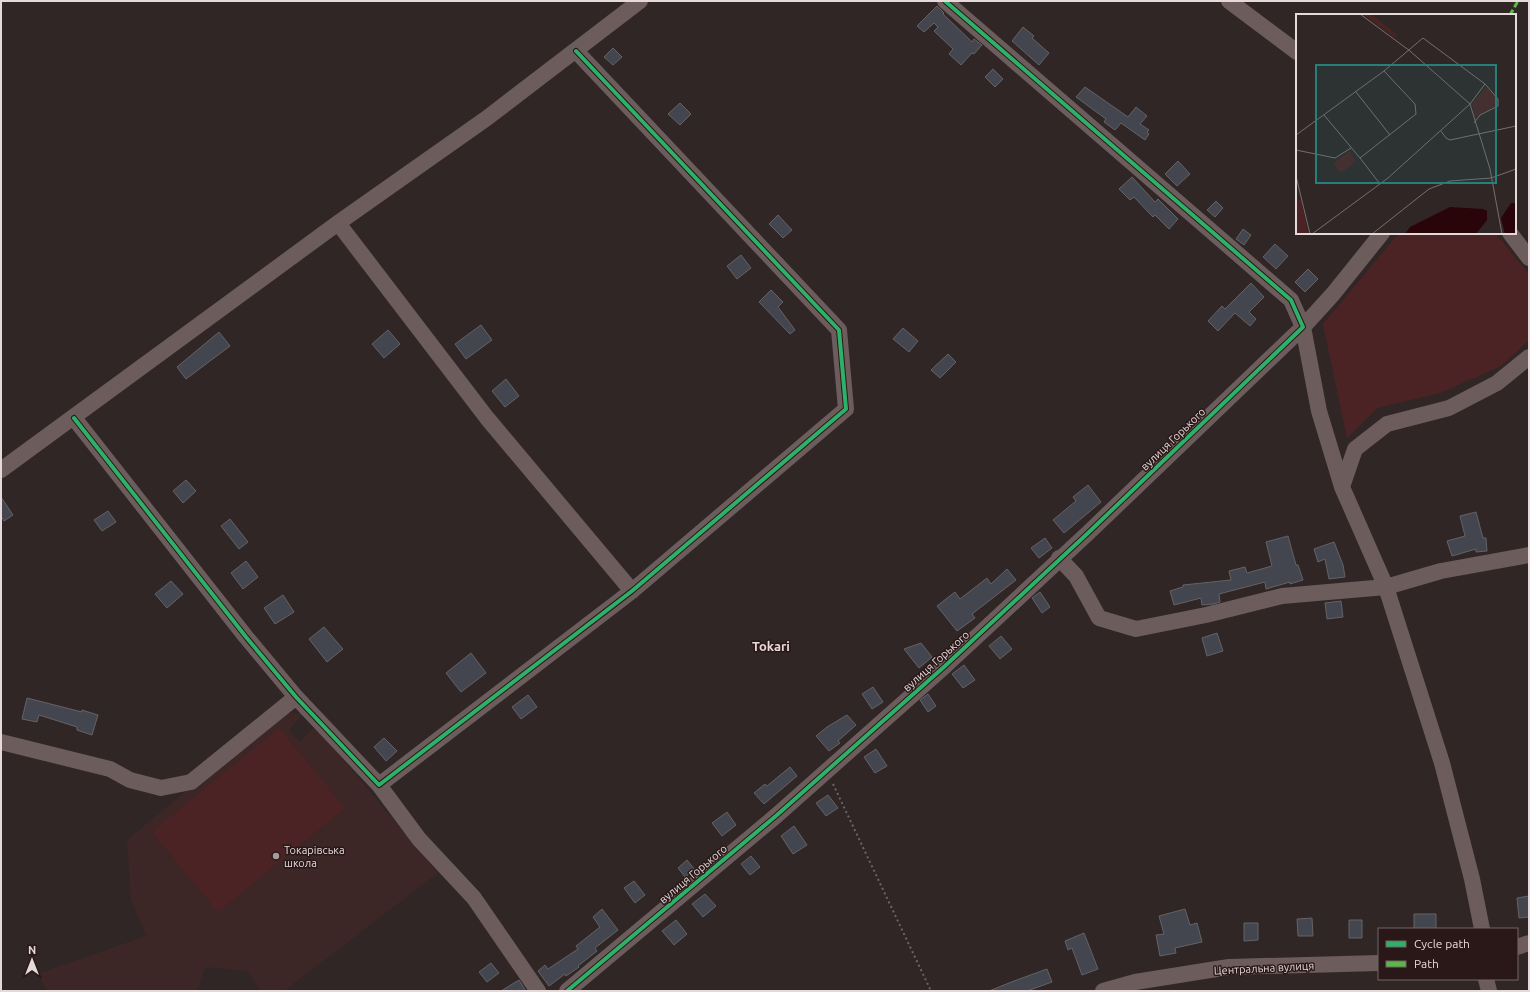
<svg xmlns="http://www.w3.org/2000/svg" width="1530" height="992" font-family="Ubuntu,sans-serif">
  <rect width="100%" height="100%" fill="#302626"/>
  <!-- built -->
  <path fill="#3d2626" d="M280,713H304L289,730L300,742L315,726L438,873L284,991H261L247,971L205,967L197,991H48L37,974L146,936L131,900L127,840Z"/>
  <!-- green -->
  <path fill="#4c2325" d="M1399,233H1495L1529,274V340L1501,366L1440,393L1377,408L1347,438L1323,324Z
    M279,728L345,808L218,912L152,832Z"/>
  <!-- building -->
  <path fill="#44464f" stroke="#646265" d="M937,6L944,13L943,14L972,42L974,39L982,45L974,54L972,53L961,65L949,54L953,49L934,31L938,27L934,23L924,32L917,26Z
    M1023,27L1034,36L1032,38L1049,53L1039,65L1012,41Z
    M613,48L622,57L613,65L604,57Z
    M993,69L1003,79L995,87L985,77Z
    M1085,87L1128,117L1136,107L1147,116L1140,124L1149,130L1147,132L1149,134L1145,140L1121,123L1115,130L1104,122L1106,119L1076,97Z
    M680,103L691,114L680,125L668,114Z
    M1178,161L1190,174L1177,186L1165,174Z
    M1132,177L1155,202L1158,199L1178,219L1169,229L1155,215L1153,217L1134,197L1130,200L1119,189Z
    M1216,201L1223,208L1215,217L1207,210Z
    M778,215L792,230L783,238L769,224Z
    M1243,229L1251,235L1244,245L1236,239Z
    M1275,244L1288,256L1276,269L1263,257Z
    M741,255L751,268L737,279L727,266Z
    M1308,269L1318,279L1305,292L1295,282Z
    M1251,283L1264,297L1249,312L1256,319L1250,326L1235,313L1218,331L1208,321L1222,306L1225,309Z
    M771,290L783,302L778,307L795,330L790,334L759,302Z
    M481,325L492,340L466,359L455,344Z
    M903,328L918,341L909,352L893,339Z
    M388,330L400,344L384,358L372,344Z
    M219,332L230,346L186,379L177,367Z
    M948,354L956,362L940,378L931,370Z
    M506,379L519,396L505,407L492,391Z
    M186,480L196,491L183,503L173,491Z
    M1088,485L1101,502L1064,533L1053,520L1076,501L1073,497Z
    M1,497L13,515L4,521L1,516Z
    M108,511L116,522L102,531L94,520Z
    M1476,512L1483,538H1486L1487,551L1476,552V549L1452,556L1447,541L1465,536L1460,516Z
    M230,519L248,542L239,549L221,526Z
    M1288,536L1296,565H1298L1303,580L1290,584V582L1266,589L1265,582L1219,594L1220,602L1213,604L1202,605L1201,598L1174,605L1170,591L1183,587V585L1231,580L1229,571L1245,567L1247,573L1272,566L1266,542Z
    M1045,538L1052,548L1039,558L1031,548Z
    M1334,542L1343,565L1345,577L1329,579L1325,559L1318,562L1314,549Z
    M246,561L258,577L243,589L231,573Z
    M1007,569L1016,580L972,614L975,618L957,631L937,606L955,592L960,599L987,578L991,584Z
    M171,581L183,594L167,608L155,594Z
    M1040,592L1050,607L1042,613L1032,598Z
    M283,595L294,612L275,624L264,608Z
    M1341,601L1343,617L1327,619L1325,603Z
    M324,627L343,649L327,662L309,639Z
    M1217,633L1223,651L1207,656L1202,638Z
    M1001,636L1012,649L1000,659L989,646Z
    M921,643L932,657L919,668L904,649Z
    M471,653L486,673L461,692L446,673Z
    M964,665L975,680L963,688L952,674Z
    M873,687L883,702L872,709L862,694Z
    M928,694L936,706L928,712L920,700Z
    M528,695L537,707L521,719L512,707Z
    M27,698L82,712V710L98,715L92,735L77,730V727L39,715L37,722L22,719Z
    M847,715L856,725L838,741L840,743L829,751L816,736L827,727Z
    M384,738L397,751L386,761L374,747Z
    M876,749L887,766L875,773L864,757Z
    M790,767L797,776L764,804L754,793L765,784L767,786Z
    M828,795L838,808L826,816L816,803Z
    M727,812L736,825L722,836L712,823Z
    M794,826L807,845L793,854L781,836Z
    M751,856L760,867L750,875L741,864Z
    M687,860L695,870L685,877L678,868Z
    M634,881L645,895L635,903L624,888Z
    M705,894L716,906L703,917L692,904Z
    M1529,896V917L1519,918L1517,898Z
    M602,909L618,930L595,948L597,951L578,966L579,967L566,976L565,974L549,986L538,971L545,965L548,969L578,949L576,946L600,927L593,917Z
    M1185,909L1190,925L1197,923L1202,942L1175,948L1176,953L1160,956L1156,935L1164,934L1159,916Z
    M1414,914H1436V929H1414Z
    M1312,918L1313,936H1298L1297,919Z
    M676,920L687,934L674,945L662,931Z
    M1349,920H1362V938H1349Z
    M1244,923H1258V940L1244,941Z
    M1084,933L1098,969L1082,975L1072,948L1068,950L1065,941Z
    M491,963L499,973L487,982L479,972Z
    M1047,969L1052,982L1027,991H989L1014,981Z
    M519,980L526,991H501Z"/>
  <g fill="none" stroke-linecap="round" stroke-linejoin="round">
    <!-- path -->
    <path stroke="#706464" stroke-width="2" stroke-dasharray="2 3" stroke-linecap="butt" d="M833,784L931,991"/>
    <!-- minor -->
    <path stroke="#6c5c5c" stroke-width="16" d="M1229,1L1297,52
      M338,223L487,418L632,591
      M1382,233L1333,294L1303,327L1319,411L1342,487L1386,587L1442,763L1472,879L1482,929
      M1510,233L1529,258
      M74,418L246,637L296,697L379,785L632,591L846,409L839,330L576,51
      M1,470L338,223L487,118L640,1
      M1342,487L1355,449L1387,424L1449,408L1497,383L1529,357
      M1059,558L1076,576L1099,618L1136,629L1206,615L1282,596L1386,587L1441,571L1529,555
      M1,742L110,769L130,780L161,788L191,782L296,697
      M379,785L419,839L474,898L538,991
      M1517,947L1529,943
      M1486,979L1489,991
      M567,991L777,815L945,666L1088,533L1303,327L1291,300L945,1
      M1103,991L1135,982L1229,967L1379,963"/>
    <!-- quiet -->
    <path stroke="#58b947" stroke-width="3" stroke-dasharray="6 3" stroke-linecap="butt" d="M1510,15L1518,1"/>
    <!-- cycleway casing -->
    <g stroke="#2a1819" stroke-width="6">
      <path id="cycleway" d="M74,418L246,637L296,697L379,785L632,591L846,409L839,330L576,51
        M567,991L777,815L945,666L1088,533L1303,327L1291,300L945,1"/>
    </g>
    <!-- cycleway -->
    <use href="#cycleway" stroke="#2db169" stroke-width="4"/>
  </g>
  <!-- markers -->
  <circle fill="#a69a9a" stroke="#2a1819" stroke-width="1.5" cx="276" cy="856" r="4"/>
  <g text-anchor="middle" stroke-width="3" stroke-linejoin="round" paint-order="stroke">
    <!-- street labels -->
    <g font-size="11" fill="#e6d9d9" stroke="#2a1819">
      <text transform="translate(1173 439) rotate(-44)" y="4">вулиця Горького</text>
      <text transform="translate(936 661) rotate(-42)" y="4">вулиця Горького</text>
      <text transform="translate(693 874) rotate(-40)" y="4">вулиця Горького</text>
      <text transform="translate(1264 968) rotate(-3)" y="4">Центральна вулиця</text>
    </g>
    <!-- poi labels -->
    <g font-size="11" fill="#e6d9d9" stroke="#2a1819" text-anchor="start">
      <text x="284" y="854">Токарівська<tspan x="284" dy="13">школа</tspan></text>
    </g>
    <!-- quarter labels -->
    <g font-size="13" font-weight="bold" fill="#e6d9d9" stroke="#2a1819">
      <text x="771" y="651">Tokari</text>
    </g>
  </g>
  <!-- overview -->
  <g transform="translate(1296 14)">
    <rect width="220" height="220" fill="#302626"/>
    <path d="M67,0H75L101,21L100,24ZM190,73L202,85L201,91L179,103L176,90ZM53,137L60,147L45,159L37,150ZM0,186H5L12,220H0Z" fill="#4c2325"/>
    <path d="M215,189H220V220H209L205,204ZM154,193L187,195L191,197V206L180,220H109L114,213Z" fill="#290409"/>
    <path fill="none" stroke="#796e6e" stroke-width="1" d="M189,70L174,90L194,155L206,220M60,78L94,121M28,101L64,144L120,100L119,90L88,57M145,117L150,124L154,126L220,112M0,121L88,57L127,24L189,70L202,85V92L184,101L178,109M0,136L39,144L55,134M64,144L84,170M0,162L14,220M16,220L92,164L174,90L114,37L64,0M76,220L133,175L154,167L195,164L220,155"/>
    <path fill="#248079" fill-opacity="0.15" stroke="#248079" stroke-width="2" d="M20,51H200V169H20Z"/>
    <rect width="220" height="220" fill="none" stroke="#e6d9d9" stroke-width="2"/>
  </g>
  <!-- border -->
  <rect width="1530" height="992" fill="none" stroke="#e6d9d9" stroke-width="4"/>
  <!-- legend -->
  <rect x="1378" y="928" width="140" height="52" fill="#2a1819" stroke="#756566"/>
  <rect x="1386" y="941" width="20" height="6" fill="#2db169" stroke="#756566"/>
  <text x="1414" y="948" font-size="12" fill="#e6d9d9">Cycle path</text>
  <rect x="1386" y="961" width="20" height="6" fill="#58b947" stroke="#756566"/>
  <text x="1414" y="968" font-size="12" fill="#e6d9d9">Path</text>
  <!-- north arrow -->
  <g transform="translate(32 960)" stroke="#2a1819" stroke-width="3" paint-order="stroke">
  <path d="M0-3L7 15L0 10L-7 15Z" fill="#e6d9d9"/>
  <text y="-6" font-size="11" font-weight="bold" text-anchor="middle" fill="#e6d9d9">N</text>
  </g>
</svg>
